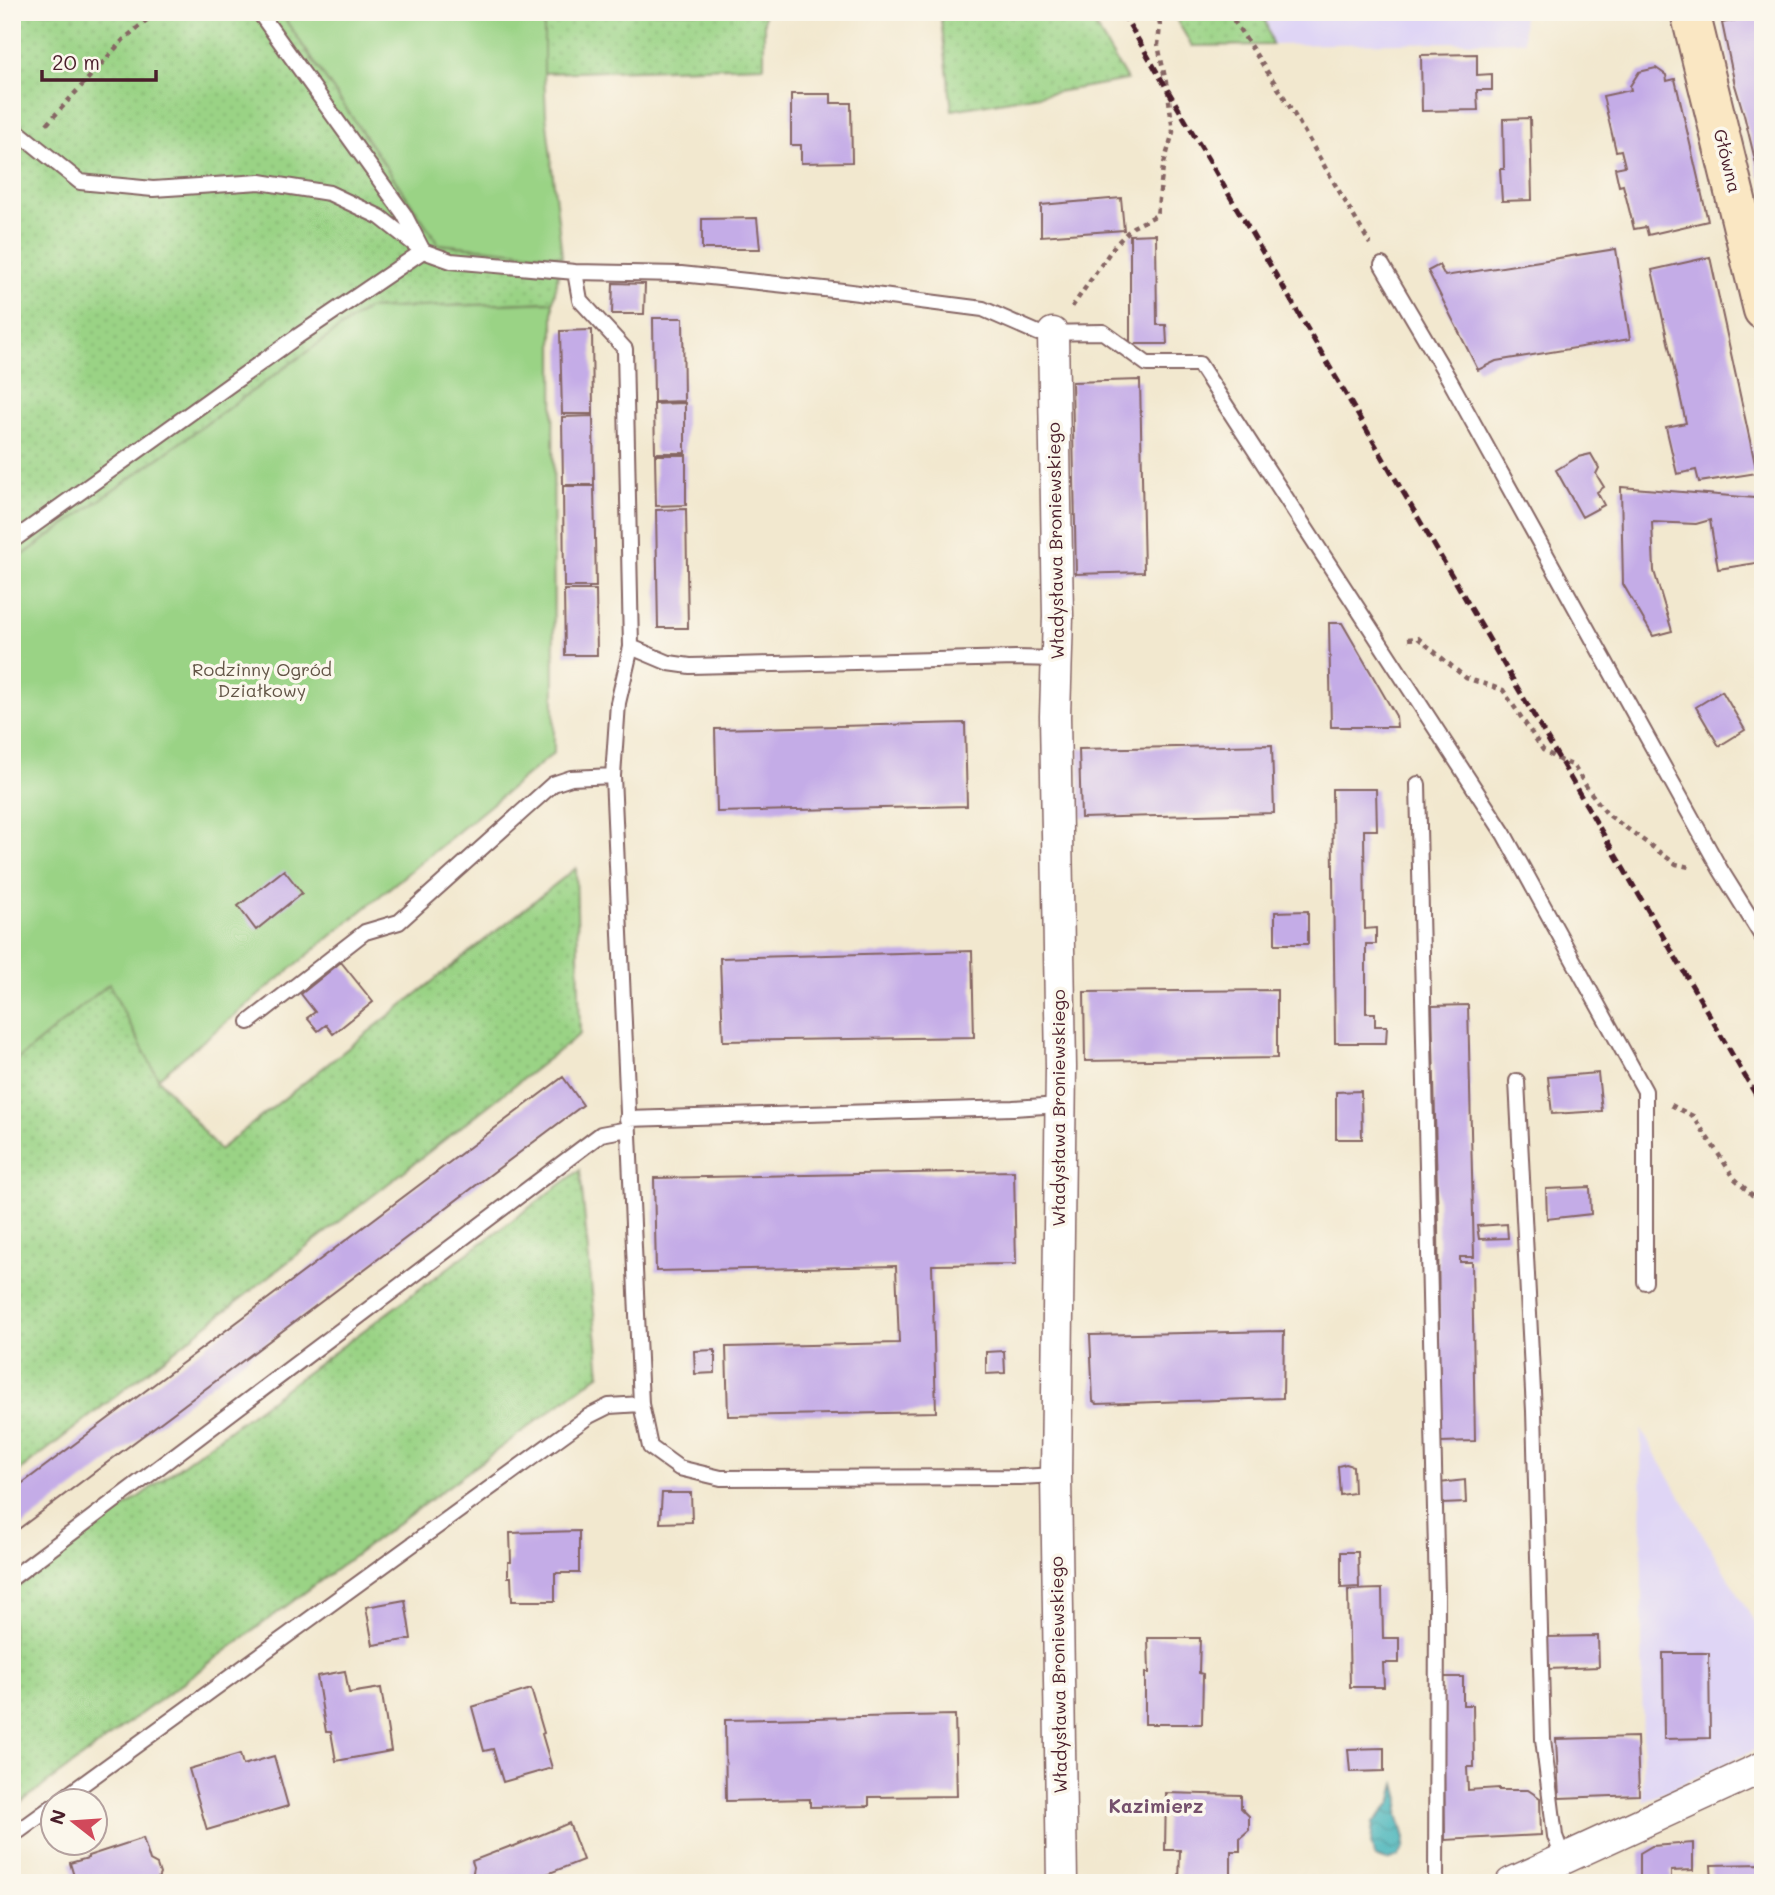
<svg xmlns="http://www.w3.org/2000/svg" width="1775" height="1895" font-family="Mali,sans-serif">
  <defs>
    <pattern id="grass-dots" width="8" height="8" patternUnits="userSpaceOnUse" patternTransform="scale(1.75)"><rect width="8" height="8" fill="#9ad385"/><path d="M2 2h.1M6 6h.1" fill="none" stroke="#86b573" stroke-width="1.8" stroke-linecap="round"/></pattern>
    <pattern id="water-waves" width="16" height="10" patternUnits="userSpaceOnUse" patternTransform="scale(1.75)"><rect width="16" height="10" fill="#43b3b9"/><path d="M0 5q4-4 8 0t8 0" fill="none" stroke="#3a9197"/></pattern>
  </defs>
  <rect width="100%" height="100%" fill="#fbf7ec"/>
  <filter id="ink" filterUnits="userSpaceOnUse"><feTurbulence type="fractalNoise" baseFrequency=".0143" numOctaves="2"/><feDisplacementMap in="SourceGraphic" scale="14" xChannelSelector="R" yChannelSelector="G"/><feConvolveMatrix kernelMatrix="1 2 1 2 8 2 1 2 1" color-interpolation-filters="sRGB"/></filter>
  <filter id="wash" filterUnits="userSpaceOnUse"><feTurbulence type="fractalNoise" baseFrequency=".00686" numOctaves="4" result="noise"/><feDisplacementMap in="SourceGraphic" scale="28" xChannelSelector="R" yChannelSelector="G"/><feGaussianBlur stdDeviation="1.57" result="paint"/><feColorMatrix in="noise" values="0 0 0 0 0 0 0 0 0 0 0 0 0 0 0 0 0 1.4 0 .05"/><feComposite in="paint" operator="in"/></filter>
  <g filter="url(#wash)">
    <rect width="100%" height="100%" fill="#f2e8cf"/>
    <!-- built -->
    <path fill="#dfd5f5" d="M1263,12H1523L1524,41L1272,45Z
      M1641,1429L1763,1637V1746L1643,1802Z"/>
    <!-- grass -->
    <path fill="url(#grass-dots)" stroke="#727958" stroke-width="2" d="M12,12H280L439,244L562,256L553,302L367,309L12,563Z
      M544,12H764V66L544,73Z
      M940,12H1087L1127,80L952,110Z
      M1172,12H1263L1272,45L1192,46Z
      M576,868L580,1034L12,1477V1064L109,983L158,1078L219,1150Z
      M580,1170L600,1374L12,1809V1591Z"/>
    <!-- garden -->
    <path fill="#9ad385" stroke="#727958" stroke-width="2" d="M280,12H544V73L546,114L562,256L439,244Z
      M553,302L554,753L158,1078L109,984L12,1064V563L367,309Z"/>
    <!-- water -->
    <path fill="url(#water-waves)" stroke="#466972" stroke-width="2" d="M1396,1784L1400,1799L1398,1814L1405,1838L1404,1848L1398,1857L1387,1861L1375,1857L1371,1844L1373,1823L1391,1803Z"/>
    <g id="blocks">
      <!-- building -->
      <path fill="#c4ace7" d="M1763,14V175L1759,176L1744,115L1735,85L1722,23Z
        M1477,54V75L1492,74V90H1477L1478,110L1422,111L1421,55Z
        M1656,68L1666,75L1667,81L1675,79L1708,221L1648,235L1646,227L1634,229L1623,185L1619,186L1615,168L1625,166L1621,150L1616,151L1603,96L1631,90L1630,86L1639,72Z
        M791,94H831V103H851L852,162L801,163V145H791Z
        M1530,118L1532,200L1502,201L1500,169H1504L1503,119Z
        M1121,198L1124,230L1041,236V205Z
        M757,218L760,249H702V219Z
        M1156,234L1157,325H1166L1167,344H1130V235Z
        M1616,249L1630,339L1496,361L1478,370L1428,271L1439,265L1445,276Z
        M1710,257L1757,473L1699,482L1696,470L1677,474L1666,427L1686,423L1652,270Z
        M613,283L645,284L644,314H612Z
        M653,318H683L684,401L654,402Z
        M592,330L593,414H562L560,331Z
        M1140,380L1144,572L1076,574L1072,382Z
        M685,403V453H655L654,404Z
        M593,416L594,485H563L562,417Z
        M1591,454L1599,468L1596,474L1604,487L1597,492L1604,505L1582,517L1556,470L1578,457Z
        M655,455H686V505L656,506Z
        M563,486H594L596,587H564Z
        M1621,487L1755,498L1763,507V562L1718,569L1710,520L1696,524L1652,522L1654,571L1672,631L1653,636L1623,584Z
        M686,509L688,628H658L656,510Z
        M564,590H596L597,655H565Z
        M1329,623H1342L1396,716L1397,727H1331Z
        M1722,691L1745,730L1719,746L1696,707Z
        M965,723L967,806L717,812L715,729Z
        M1272,745L1274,813L1081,818L1079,749Z
        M1332,789H1376L1377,830H1364L1365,929L1376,928V944H1366V1013H1375V1026H1387L1386,1043H1335Z
        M284,870L302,893L256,930L238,906Z
        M1308,911V944H1275V912Z
        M972,951L974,1037L723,1041L720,958Z
        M341,962L373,1002L333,1034L326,1025L318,1031L307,1018L315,1012L301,994Z
        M1277,990V1058L1085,1061L1084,992Z
        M1468,1005L1474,1257H1460V1262H1472L1475,1441L1440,1442L1438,1226L1432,1006Z
        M1598,1073L1602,1111L1552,1114L1548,1077Z
        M563,1077L583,1105L12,1534V1491Z
        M1361,1091L1362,1139H1336V1092Z
        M1014,1171L1016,1264L932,1265L936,1412L728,1416L726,1347L899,1343L896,1266L656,1271L654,1178Z
        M1590,1187L1591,1214L1547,1219L1546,1189Z
        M1507,1224L1508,1238L1479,1239L1477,1226Z
        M1284,1331L1283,1398L1097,1404L1093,1401L1090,1335Z
        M715,1350V1373L695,1374L694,1351Z
        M1004,1351L1005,1373L986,1374V1352Z
        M1346,1464L1353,1466L1354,1493L1340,1495L1338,1466Z
        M1465,1480L1466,1503L1441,1504L1440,1483Z
        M662,1493H691L692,1522L660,1523Z
        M579,1531V1573H555V1601H512L511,1577H508V1562H511L510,1533Z
        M1341,1552H1358L1359,1587L1341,1588Z
        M1382,1589L1383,1638H1399V1663H1383L1384,1687H1350L1348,1590Z
        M405,1600L411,1639L373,1645L366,1607Z
        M1598,1636L1599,1667L1548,1669L1547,1637Z
        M1148,1638H1200L1199,1673L1203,1674L1202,1724H1145V1673H1149Z
        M1663,1653H1709L1710,1738L1664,1739Z
        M345,1671L349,1693L381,1688L391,1751L336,1761L331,1732H326L317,1676Z
        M1443,1677H1463V1705H1473L1474,1767H1467L1468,1790L1499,1788V1790H1528L1540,1798L1541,1835L1445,1840Z
        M531,1689L544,1733L542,1734L552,1768L503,1782L493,1749L484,1751L472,1707Z
        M955,1715L957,1796L869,1797V1806L810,1807V1799L726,1801L725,1720Z
        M1637,1737L1639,1795L1559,1798L1556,1739Z
        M1384,1748V1771L1350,1772L1348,1749Z
        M240,1754L243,1765L274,1756L288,1806L207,1830L189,1769Z
        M1166,1793L1241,1795V1808L1249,1816V1830L1240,1838V1851H1231V1883H1179L1180,1850H1165Z
        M569,1823L583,1860L547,1874L550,1883H474L472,1877L474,1867L472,1861L511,1846L512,1847Z
        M143,1838L150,1861L157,1865L160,1874L156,1883H76L70,1863L88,1858V1856Z
        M1693,1843V1870L1671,1871V1883H1640V1853L1652,1846Z
        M1763,1864V1883H1712L1711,1865Z"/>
    </g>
  </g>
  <g filter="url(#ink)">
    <use href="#blocks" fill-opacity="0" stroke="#856564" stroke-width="2"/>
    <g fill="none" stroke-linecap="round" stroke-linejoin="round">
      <!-- lane casing -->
      <g stroke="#856564" stroke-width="18">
        <path id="lane" d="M12,127L80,182L153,189L260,182L329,193L380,217L423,251L451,261L575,272L681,274L843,291L983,309L1038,333L1103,332L1147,364H1199L1504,834L1645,1091V1282
          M1382,265L1449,379L1720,869L1763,938
          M575,272L580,300L625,349L631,647L618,703L613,776L641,1404L650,1447L679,1468L721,1478L1020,1477L1056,1475
          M12,541L298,336L423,251L404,214L259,12
          M631,647L669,663L690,666L1016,658L1057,659
          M1418,784L1437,1594L1436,1883
          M249,1022L365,932L399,922L553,784L571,778L613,776
          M1517,1081L1534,1411L1543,1739L1555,1836L1563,1858
          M627,1119L1013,1108L1060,1105
          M12,1578L601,1134L628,1129
          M61,1800L589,1416L609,1406L641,1404
          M19,1831L52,1807"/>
      </g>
      <!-- street casing -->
      <g stroke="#856564" stroke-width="33">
        <path id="street" d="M1053,333L1058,616L1055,716L1061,1067L1056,1475L1062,1883
          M1511,1883L1763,1767"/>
      </g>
      <!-- secondary casing -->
      <g stroke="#856564" stroke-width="42">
        <path id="secondary" d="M1690,12L1763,310"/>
      </g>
      <!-- path -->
      <path stroke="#856564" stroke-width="4.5" stroke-dasharray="5 5" stroke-linecap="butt" d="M1228,12L1284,97L1370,244
        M47,124L123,40L156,12
        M1072,307L1115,245L1133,227L1157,215L1163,167L1173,132L1168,92L1158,45L1160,25L1157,12
        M1408,639L1418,638L1466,678L1503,690L1543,750L1561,761L1573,765L1588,789L1607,814L1676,864L1689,867
        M1671,1105L1693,1116L1735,1179L1763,1205"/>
      <!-- lane -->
      <use href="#lane" stroke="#fff" stroke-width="14"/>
      <!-- street -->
      <use href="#street" stroke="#fff" stroke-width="30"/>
      <!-- secondary -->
      <use href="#secondary" stroke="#fae7c3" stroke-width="38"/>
      <!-- rail -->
      <path stroke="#4a1f2b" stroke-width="5" stroke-dasharray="10 5" stroke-linecap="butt" d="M1122,12L1763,1107"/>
    </g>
  </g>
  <g text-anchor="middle" stroke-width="7" stroke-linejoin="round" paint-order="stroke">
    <!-- street labels -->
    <g font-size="18" fill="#4a1f2b" stroke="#fbf7ec">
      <text transform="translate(1727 161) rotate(76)" y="6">Główna</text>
      <text transform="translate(1056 541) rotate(-91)" y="6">Władysława Broniewskiego</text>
      <text transform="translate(1059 1108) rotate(-90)" y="6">Władysława Broniewskiego</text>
      <text transform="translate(1059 1675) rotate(-91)" y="6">Władysława Broniewskiego</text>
    </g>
    <!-- park labels -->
    <g font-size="18" fill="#625546" stroke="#fbf7ec">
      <text x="262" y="676">Rodzinny Ogród<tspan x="262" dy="21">Działkowy</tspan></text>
    </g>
    <!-- neighbourhood labels -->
    <g font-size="19" font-weight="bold" fill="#75506d" stroke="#fbf7ec">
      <text x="1156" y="1813">Kazimierz</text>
    </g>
  </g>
  <!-- margin -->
  <rect width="1775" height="1895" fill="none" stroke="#fbf7ec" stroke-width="42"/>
  <!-- north arrow -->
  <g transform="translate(74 1822) rotate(287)"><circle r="33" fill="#fbf7ec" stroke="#b4a19f" stroke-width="2"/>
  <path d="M0-5L12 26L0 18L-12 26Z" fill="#d1495b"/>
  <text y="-10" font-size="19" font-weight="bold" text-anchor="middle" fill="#4a1f2b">N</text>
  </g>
  <!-- scale -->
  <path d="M42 70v10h114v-10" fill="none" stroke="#4a1f2b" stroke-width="3.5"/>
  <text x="52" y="70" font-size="21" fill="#4a1f2b" stroke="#fbf7ec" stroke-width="5" paint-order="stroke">20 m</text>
</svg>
